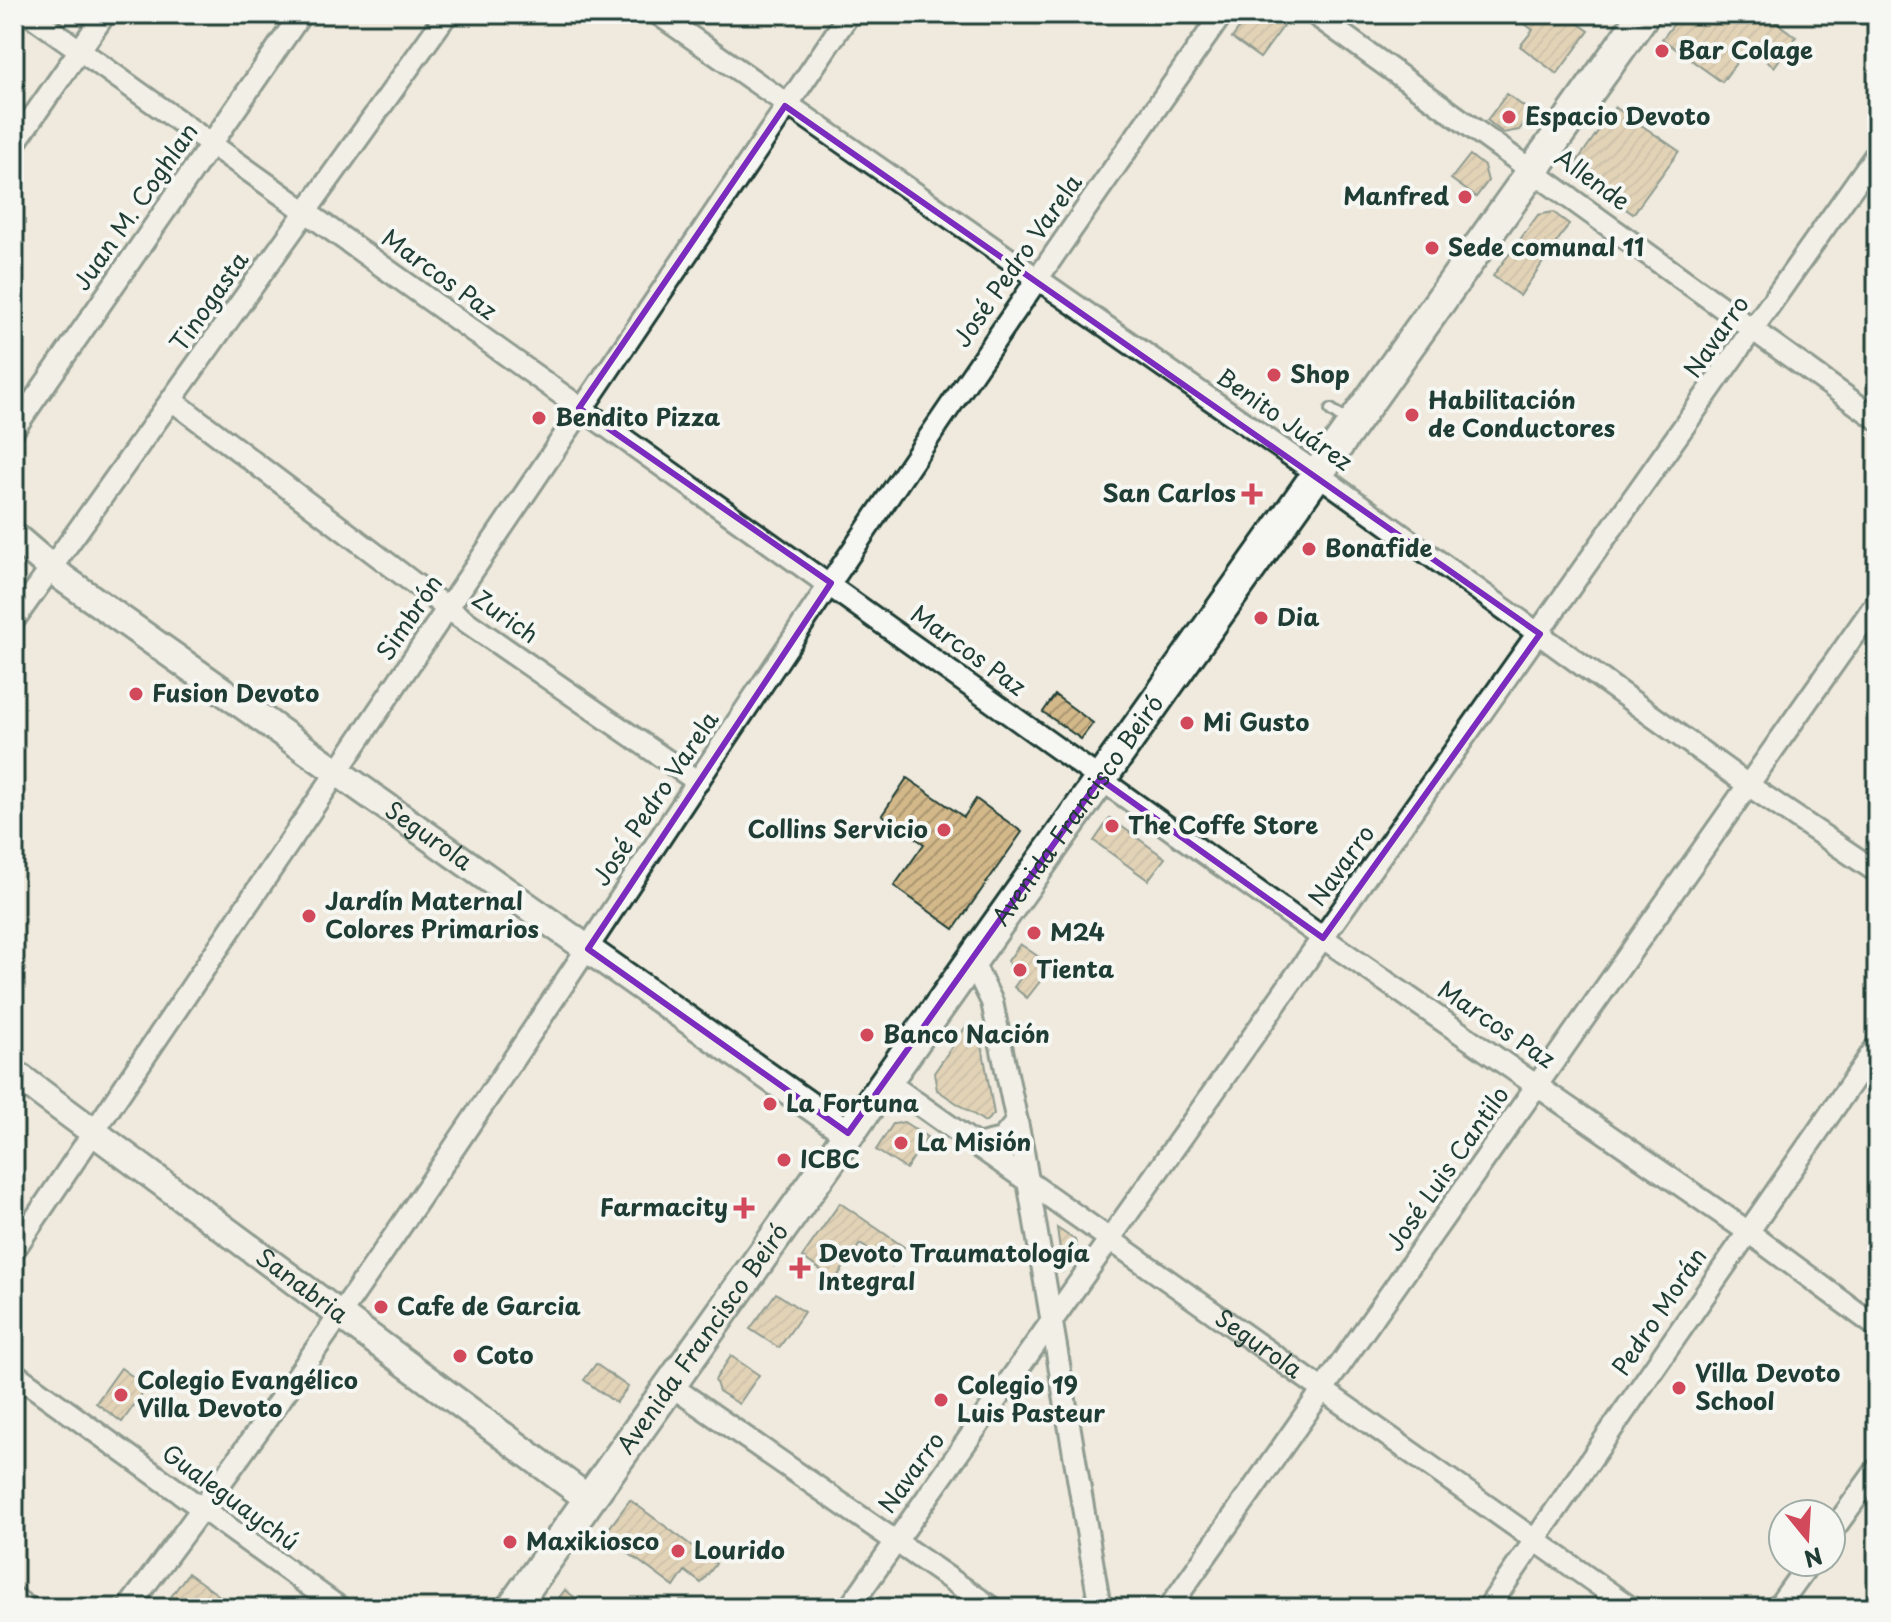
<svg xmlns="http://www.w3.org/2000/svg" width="1891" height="1622" font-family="'Playpen Sans',sans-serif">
  <defs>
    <pattern id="building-hatch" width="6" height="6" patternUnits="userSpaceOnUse" patternTransform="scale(2)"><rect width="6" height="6" fill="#d3b889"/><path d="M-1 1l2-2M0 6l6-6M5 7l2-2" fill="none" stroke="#ab9771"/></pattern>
  </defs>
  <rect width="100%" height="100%" fill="#efeadd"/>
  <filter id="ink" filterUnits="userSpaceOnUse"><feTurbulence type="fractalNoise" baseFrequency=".0125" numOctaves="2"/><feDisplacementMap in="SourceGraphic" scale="16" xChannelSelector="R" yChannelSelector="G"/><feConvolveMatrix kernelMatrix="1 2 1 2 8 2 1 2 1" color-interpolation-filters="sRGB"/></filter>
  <g filter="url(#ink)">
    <!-- building -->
    <path fill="url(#building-hatch)" stroke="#1f3d34" stroke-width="2" d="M1250,14H1270L1285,24L1260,58L1232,38Z
      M1511,14H1565L1589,31L1557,74L1520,46L1533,30Z
      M1682,14H1765L1796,37L1774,67L1748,47L1722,82L1662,39Z
      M1507,94L1532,113L1519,130L1503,133L1487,120Z
      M1615,107L1679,151L1633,214L1571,170Z
      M1470,155L1484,166L1488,181L1476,197L1451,179Z
      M1553,212L1569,224L1520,296L1493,276L1538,215Z
      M1055,695L1093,723L1081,739L1043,712Z
      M907,778L964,817L976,799L1022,832L954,929L894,886L924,844L882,815Z
      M1110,818L1165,858L1148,880L1094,841Z
      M1020,944L1052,966L1027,998L1014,987L1022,976L1011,969L1008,961Z
      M967,1025L979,1028L994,1114L985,1122L937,1090L934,1073Z
      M904,1122L927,1137L906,1169L876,1150L893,1124Z
      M840,1203L904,1247L892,1266L860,1244L835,1280L802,1257Z
      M1057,1228L1075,1240L1077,1249L1063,1271Z
      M776,1293L804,1312L779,1348L750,1329Z
      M731,1356L759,1375L739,1404L719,1391L715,1380Z
      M596,1364L628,1387L616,1403L584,1380Z
      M121,1368L147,1387L122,1422L96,1403Z
      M630,1500L716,1564L701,1583L685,1571L674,1587L604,1535Z
      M188,1573L236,1608H163Z
      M565,1590L589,1608H551Z"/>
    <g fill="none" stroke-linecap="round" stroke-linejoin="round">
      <!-- service casing -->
      <g stroke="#1f3d34" stroke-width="16">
        <path id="service" d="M1331,410L1349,423"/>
      </g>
      <!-- minor casing -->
      <g stroke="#1f3d34" stroke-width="26">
        <g id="minor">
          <path d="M29,14L1323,938L1747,1231L1877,1327"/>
          <path d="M658,14L1316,473L1748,785L1877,872"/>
          <path d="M1314,14L1877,419"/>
          <path d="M14,144L105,14"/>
          <path d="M173,401L448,609L698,782"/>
          <path d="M14,429L301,14"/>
          <path d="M14,620L447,14"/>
          <path d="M972,961L992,1002L1023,1151L1100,1608"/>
          <path id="s1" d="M886,1081L1631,1608"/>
          <path d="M977,1145L1002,1139L1017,1121"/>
          <path d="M14,1250L849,14"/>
          <path d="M14,1373L340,1608"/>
          <path d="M670,1385L992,1608"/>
          <path d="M1831,1533L1877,1469"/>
          <path d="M14,1598L28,1608"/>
          <path d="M128,1608C329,1342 512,1062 696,784C868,525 1043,268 1222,14"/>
          <path d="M849,1608L1877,153"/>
          <path d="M1169,1608L1877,602"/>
          <path d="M1488,1608L1877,1046"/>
          <path d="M1777,1608L1810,1562"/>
        </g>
      </g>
      <!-- tertiary casing -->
      <g stroke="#1f3d34" stroke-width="32">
        <g id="tertiary">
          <path id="s2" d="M14,536L63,578L848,1133"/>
          <path id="s3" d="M14,1073L590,1500"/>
        </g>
      </g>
      <!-- secondary casing -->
      <g stroke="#1f3d34" stroke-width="36">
        <g id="secondary">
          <path id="s4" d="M512,1608L1644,14"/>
        </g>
      </g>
      <!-- service -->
      <use href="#service" stroke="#f6f6f2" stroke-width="10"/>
      <!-- minor -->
      <use href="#minor" stroke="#f6f6f2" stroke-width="20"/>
      <!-- tertiary -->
      <use href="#tertiary" stroke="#f6f6f2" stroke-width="26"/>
      <!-- secondary -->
      <use href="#secondary" stroke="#f6f6f2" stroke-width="30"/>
    </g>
  </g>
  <!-- marked area -->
  <path d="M0 0H1891V1622H0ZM785,106L1540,634L1323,938L1100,779L848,1133L588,949L831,583L579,408Z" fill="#efeadd" fill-opacity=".55" fill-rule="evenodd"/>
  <path fill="none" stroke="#7b2cbf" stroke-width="6" stroke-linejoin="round" d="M785,106L1540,634L1323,938L1100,779L848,1133L588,949L831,583L579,408Z"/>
  <!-- markers -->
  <g fill="#d1495b" stroke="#f6f6f2" stroke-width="3">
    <circle cx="1662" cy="51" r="8"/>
    <circle cx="1509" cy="117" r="8"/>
    <circle cx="1465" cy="197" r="8"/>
    <circle cx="1432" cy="248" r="8"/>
    <circle cx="1274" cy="375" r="8"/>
    <circle cx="1412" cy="415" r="8"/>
    <circle cx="539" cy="418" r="8"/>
    <path d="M1248 482h8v8h8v8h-8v8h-8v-8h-8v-8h8z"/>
    <circle cx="1309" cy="549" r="8"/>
    <circle cx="1261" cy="618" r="8"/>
    <circle cx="136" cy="694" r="8"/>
    <circle cx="1187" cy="723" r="8"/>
    <circle cx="1112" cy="826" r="8"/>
    <circle cx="944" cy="830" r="8"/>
    <circle cx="309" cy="916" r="8"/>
    <circle cx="1034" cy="933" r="8"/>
    <circle cx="1020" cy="970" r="8"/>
    <circle cx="867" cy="1035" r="8"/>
    <circle cx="770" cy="1104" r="8"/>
    <circle cx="901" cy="1143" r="8"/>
    <circle cx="784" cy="1160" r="8"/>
    <path d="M740 1196h8v8h8v8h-8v8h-8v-8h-8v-8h8z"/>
    <path d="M796 1256h8v8h8v8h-8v8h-8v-8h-8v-8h8z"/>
    <circle cx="381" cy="1307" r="8"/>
    <circle cx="460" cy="1356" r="8"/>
    <circle cx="1679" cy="1388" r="8"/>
    <circle cx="121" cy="1395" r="8"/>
    <circle cx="941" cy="1400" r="8"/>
    <circle cx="510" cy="1542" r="8"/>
    <circle cx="678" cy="1551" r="8"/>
  </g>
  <g text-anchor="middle" stroke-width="8" stroke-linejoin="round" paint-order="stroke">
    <!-- poi labels -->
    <g font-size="24" font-weight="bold" fill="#1f3d34" stroke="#f6f6f2" text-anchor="start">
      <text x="1678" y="59">Bar Colage</text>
      <text x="1525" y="125">Espacio Devoto</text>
      <text x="1449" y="205" text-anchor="end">Manfred</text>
      <text x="1448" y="256">Sede comunal 11</text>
      <text x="1290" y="383">Shop</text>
      <text x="1428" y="409">Habilitación<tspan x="1428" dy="28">de Conductores</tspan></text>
      <text x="555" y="426">Bendito Pizza</text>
      <text x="1236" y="502" text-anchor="end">San Carlos</text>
      <text x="1325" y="557">Bonafide</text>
      <text x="1277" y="626">Dia</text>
      <text x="152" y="702">Fusion Devoto</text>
      <text x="1203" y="731">Mi Gusto</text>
      <text x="1128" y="834">The Coffe Store</text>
      <text x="928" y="838" text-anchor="end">Collins Servicio</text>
      <text x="325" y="910">Jardín Maternal<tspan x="325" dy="28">Colores Primarios</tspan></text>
      <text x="1050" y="941">M24</text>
      <text x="1036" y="978">Tienta</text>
      <text x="883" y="1043">Banco Nación</text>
      <text x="786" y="1112">La Fortuna</text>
      <text x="917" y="1151">La Misión</text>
      <text x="800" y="1168">ICBC</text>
      <text x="728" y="1216" text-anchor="end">Farmacity</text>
      <text x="818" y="1262">Devoto Traumatología<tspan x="818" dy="28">Integral</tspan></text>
      <text x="397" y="1315">Cafe de Garcia</text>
      <text x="476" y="1364">Coto</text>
      <text x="1695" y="1382">Villa Devoto<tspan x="1695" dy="28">School</tspan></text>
      <text x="137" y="1389">Colegio Evangélico<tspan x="137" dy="28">Villa Devoto</tspan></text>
      <text x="957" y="1394">Colegio 19<tspan x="957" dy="28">Luis Pasteur</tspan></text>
      <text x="526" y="1550">Maxikiosco</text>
      <text x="694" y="1559">Lourido</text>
    </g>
    <!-- street labels -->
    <g font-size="24" fill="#1f3d34" stroke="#f6f6f2">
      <text transform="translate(1592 180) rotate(36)" y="8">Allende</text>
      <text transform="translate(136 207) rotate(-55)" y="8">Juan M. Coghlan</text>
      <text transform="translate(1018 261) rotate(-55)" y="8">José Pedro Varela</text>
      <text transform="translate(439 275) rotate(36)" y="8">Marcos Paz</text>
      <text transform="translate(210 302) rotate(-55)" y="8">Tinogasta</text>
      <text transform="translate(1717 337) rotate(-55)" y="8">Navarro</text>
      <text transform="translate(1284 420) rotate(35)" y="8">Benito Juárez</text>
      <text transform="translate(505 617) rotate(35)" y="8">Zurich</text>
      <text transform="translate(410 618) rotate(-56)" y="8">Simbrón</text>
      <text transform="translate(968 651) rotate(36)" y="8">Marcos Paz</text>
      <text transform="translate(656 799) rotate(-56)" y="8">José Pedro Varela</text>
      <text dy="8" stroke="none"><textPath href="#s4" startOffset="978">Avenida Francisco Beiró</textPath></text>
      <text dy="8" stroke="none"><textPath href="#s2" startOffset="512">Segurola</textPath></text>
      <text transform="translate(1342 866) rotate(-54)" y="8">Navarro</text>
      <text transform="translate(1496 1025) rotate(34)" y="8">Marcos Paz</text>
      <text transform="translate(1448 1169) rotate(-55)" y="8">José Luis Cantilo</text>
      <text dy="8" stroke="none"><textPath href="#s3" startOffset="358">Sanabria</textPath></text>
      <text transform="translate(1660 1312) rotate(-56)" y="8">Pedro Morán</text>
      <text dy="8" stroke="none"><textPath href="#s4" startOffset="330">Avenida Francisco Beiró</textPath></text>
      <text dy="8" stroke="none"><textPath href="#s1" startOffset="456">Segurola</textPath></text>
      <text transform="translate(912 1473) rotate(-54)" y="8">Navarro</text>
      <text transform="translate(230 1498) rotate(36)" y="8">Gualeguaychú</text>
    </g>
  </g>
  <!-- margin -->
  <rect width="1891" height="1622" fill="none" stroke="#f6f6f2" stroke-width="48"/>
  <rect x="24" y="24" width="1843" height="1574" fill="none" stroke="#1f3d34" stroke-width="3" filter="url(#ink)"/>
  <!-- north arrow -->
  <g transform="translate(1807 1538) rotate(162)"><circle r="38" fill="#f6f6f2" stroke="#a0aca6" stroke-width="2"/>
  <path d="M0-6L14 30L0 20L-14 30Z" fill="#d1495b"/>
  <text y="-12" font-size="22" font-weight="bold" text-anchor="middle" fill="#1f3d34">N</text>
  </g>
</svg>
